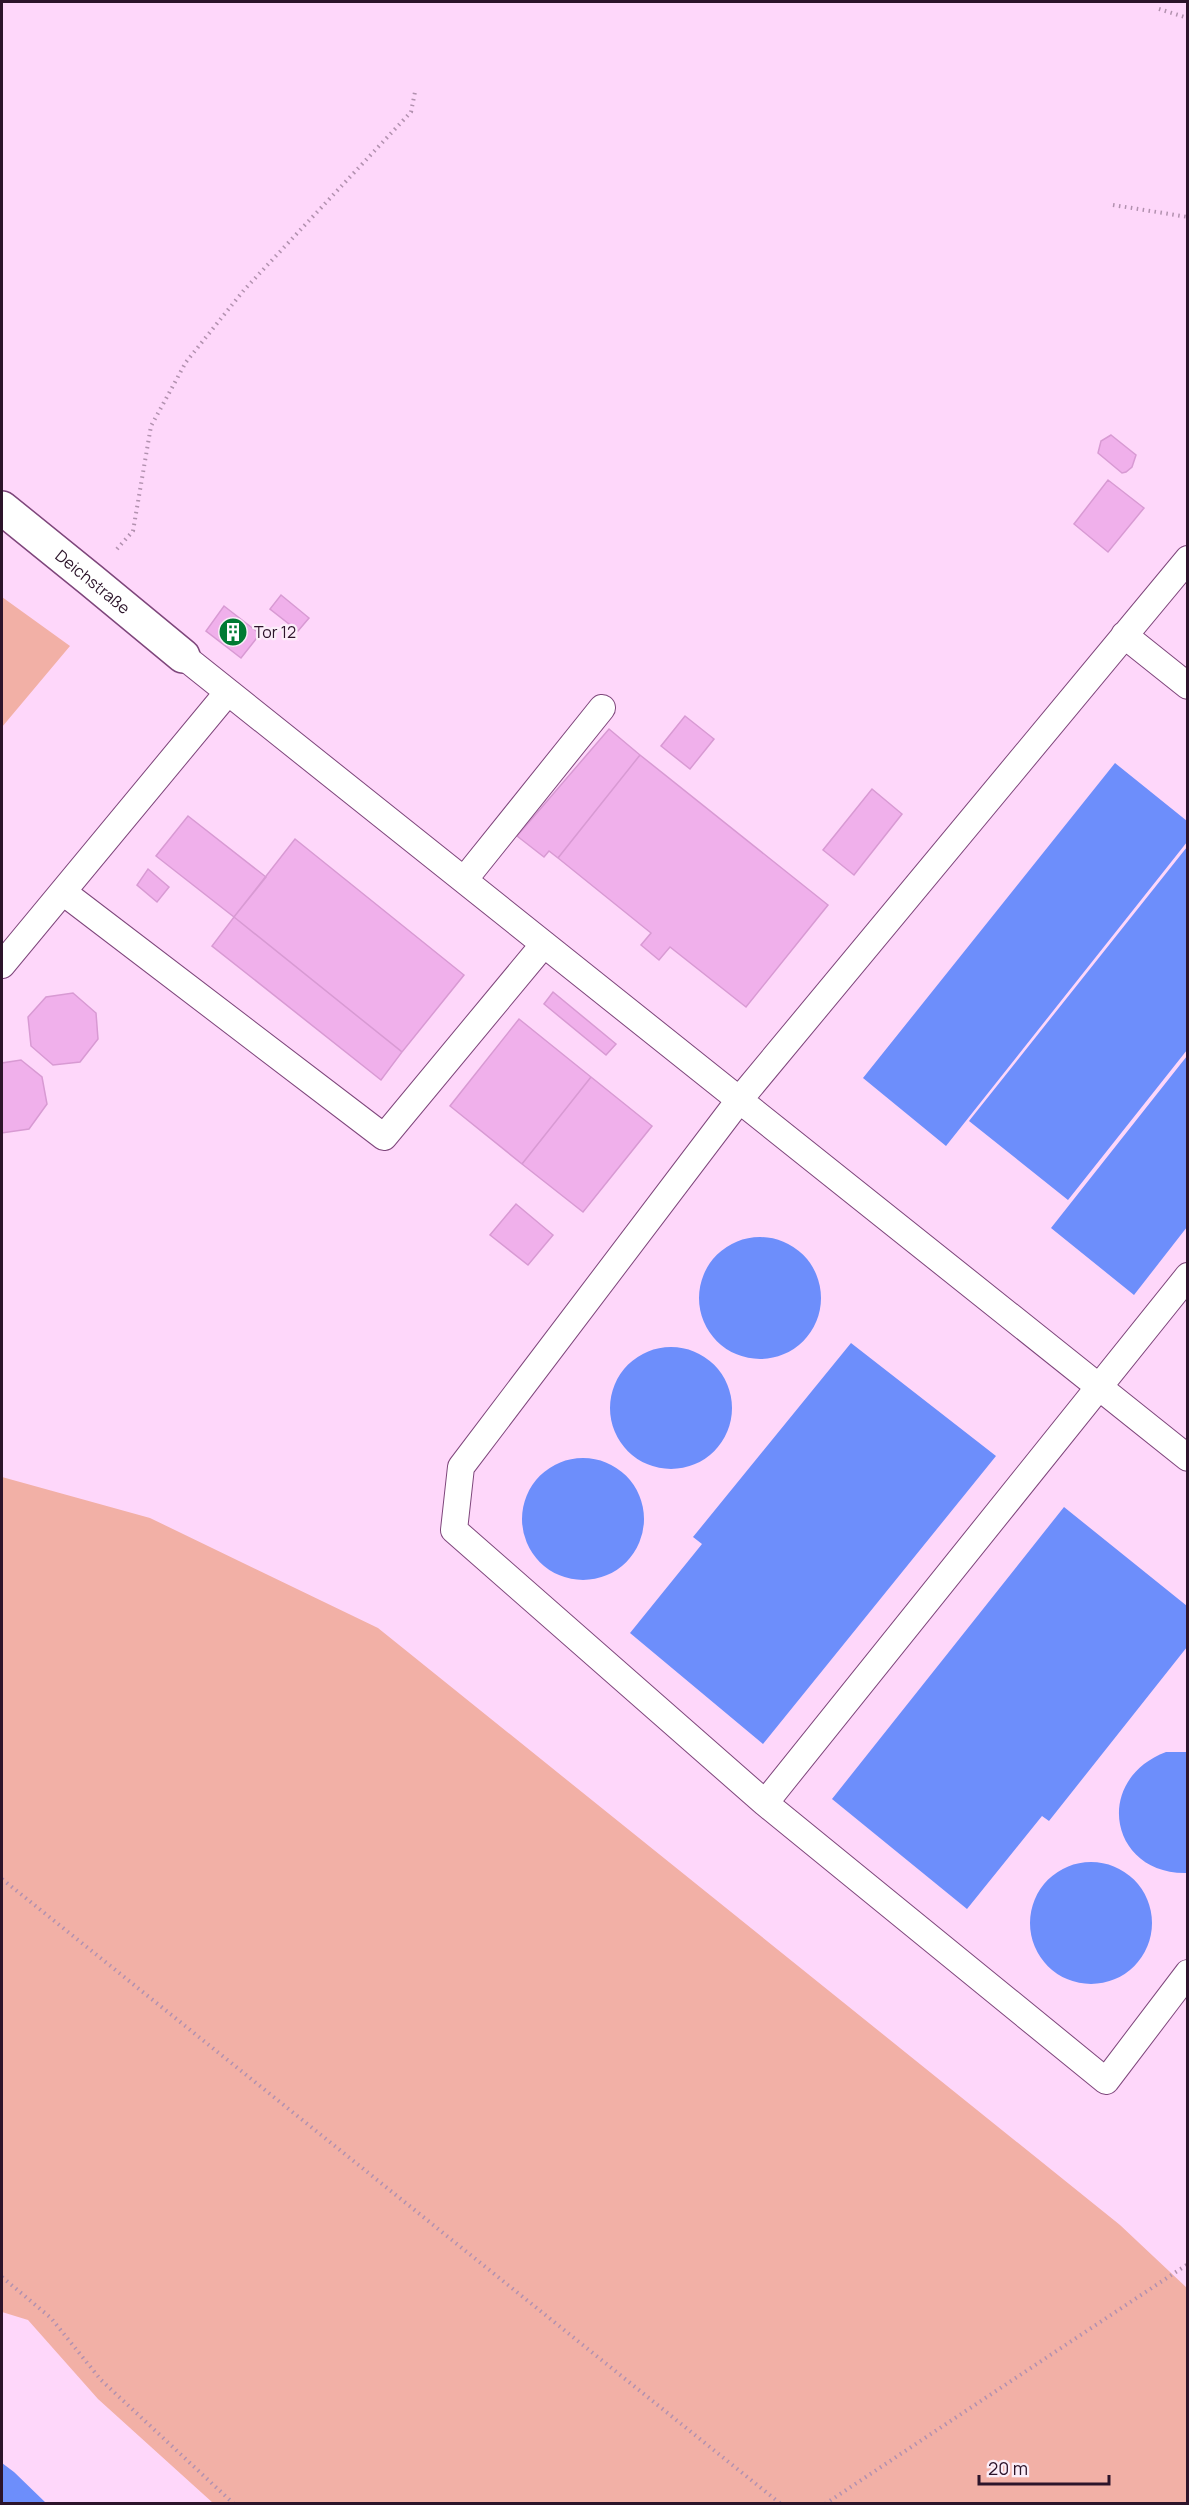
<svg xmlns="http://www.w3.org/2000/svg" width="1189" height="2505" font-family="Manrope,sans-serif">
  <rect width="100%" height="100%" fill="#fed7fa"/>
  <!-- green -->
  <path fill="#f2b0a6" d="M2,597L70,646L2,727Z
    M2,1477L150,1518L378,1628L1120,2225L1187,2288V2503H213L98,2399L28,2320L2,2312Z"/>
  <!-- water -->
  <path fill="#6d8efb" d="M1115,763L1187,821V842L946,1146L863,1078Z
    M1187,847V1050L1068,1200L969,1121Z
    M1187,1056V1227L1134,1295L1051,1228Z
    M699 1298a61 61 0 1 1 122 0a61 61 0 1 1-122 0Z
    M851,1343L996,1456L763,1744L630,1633L702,1544L693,1537Z
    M610 1408a61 61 0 1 1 122 0a61 61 0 1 1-122 0Z
    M522 1519a61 61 0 1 1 122 0a61 61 0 1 1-122 0Z
    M1064,1507L1187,1606V1647L1049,1821L1042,1816L967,1909L832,1799Z
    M1166,1752H1187V1873C1110,1875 1092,1780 1166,1752Z
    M1030 1923a61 61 0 1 1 122 0a61 61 0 1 1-122 0Z
    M2,2463L14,2472L46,2503H2Z"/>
  <!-- building -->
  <path fill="#f0b0eb" stroke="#d89ad3" stroke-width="1.5" d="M1111,435L1136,455L1132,467L1126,472L1122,473L1098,453L1101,441Z
    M1108,480L1144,508L1108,552L1074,524Z
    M281,595L309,618L298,631L270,609Z
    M224,606L260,634L241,658L206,631Z
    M685,716L714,739L690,769L661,746Z
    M609,729L640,755L558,858L549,851L544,857L517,836Z
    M640,755L828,905L746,1007L670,947L659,960L641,945L651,933L558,858Z
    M872,789L902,814L854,875L823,850Z
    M188,816L266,877L234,917L156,856Z
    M295,839L464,975L402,1052L234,917Z
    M148,869L169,887L157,902L137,885Z
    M234,917L402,1052L381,1080L212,946Z
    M553,992L616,1044L606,1055L544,1004Z
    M73,993L96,1013L98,1039L80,1062L53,1065L31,1046L28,1017L46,997Z
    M519,1019L591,1077L522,1164L450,1106Z
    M21,1060L42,1077L47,1104L29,1129L2,1133V1063Z
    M591,1077L652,1126L583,1212L522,1164Z
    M516,1204L553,1235L528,1265L490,1235Z"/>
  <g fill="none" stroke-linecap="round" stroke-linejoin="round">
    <!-- lane casing -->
    <g stroke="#7e467b" stroke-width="28">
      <path id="lane" d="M1124,635L1188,686
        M183,656L1188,1458
        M464,880L602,708
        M63,892L384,1137L544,944
        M2,965L228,692
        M1188,1276L765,1803L1106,2081L1188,1973
        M765,1803L454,1530L461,1467L740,1099L1188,559"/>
    </g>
    <!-- street casing -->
    <g stroke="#7e467b" stroke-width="36">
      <g id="street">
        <path id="s1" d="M2,508L91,580L183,656"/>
      </g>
    </g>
    <!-- path -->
    <path stroke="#b291af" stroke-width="4" stroke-dasharray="1.5 4.5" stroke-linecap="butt" d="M1159,9L1188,18
      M1113,205L1188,217
      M117,549L133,531L151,426L186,362L244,290L411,112L415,92
      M2,1879L781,2504
      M2,2277L51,2318L101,2380L234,2504
      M825,2504L1188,2264"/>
    <!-- lane -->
    <use href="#lane" stroke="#fff" stroke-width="26"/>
    <!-- street -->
    <use href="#street" stroke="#fff" stroke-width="33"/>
  </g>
  <!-- icons -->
  <defs>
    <g id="building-disc" transform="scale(1.5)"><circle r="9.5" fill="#007b33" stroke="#fbeef9"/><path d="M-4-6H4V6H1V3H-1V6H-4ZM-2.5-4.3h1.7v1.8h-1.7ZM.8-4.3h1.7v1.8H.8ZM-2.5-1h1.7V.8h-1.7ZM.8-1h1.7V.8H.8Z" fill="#fff"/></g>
  </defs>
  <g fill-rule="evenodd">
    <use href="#building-disc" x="233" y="632"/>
  </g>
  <g text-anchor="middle" stroke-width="4.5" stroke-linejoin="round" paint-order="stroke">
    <!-- street labels -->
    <g font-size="16" fill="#2c142a" stroke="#fbeef9">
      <text dy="6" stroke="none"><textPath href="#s1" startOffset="117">Deichstraße</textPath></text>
    </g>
    <!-- poi labels -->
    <g font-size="16" fill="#2c142a" stroke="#fbeef9" text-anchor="start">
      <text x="254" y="638">Tor 12</text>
    </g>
  </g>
  <!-- border -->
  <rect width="1189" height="2505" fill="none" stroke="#2c142a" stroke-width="6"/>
  <!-- scale -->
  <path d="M979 2475v9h130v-9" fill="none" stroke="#2c142a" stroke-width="3"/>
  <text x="988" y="2475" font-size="18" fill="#2c142a" stroke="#fbeef9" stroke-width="4.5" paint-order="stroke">20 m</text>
</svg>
